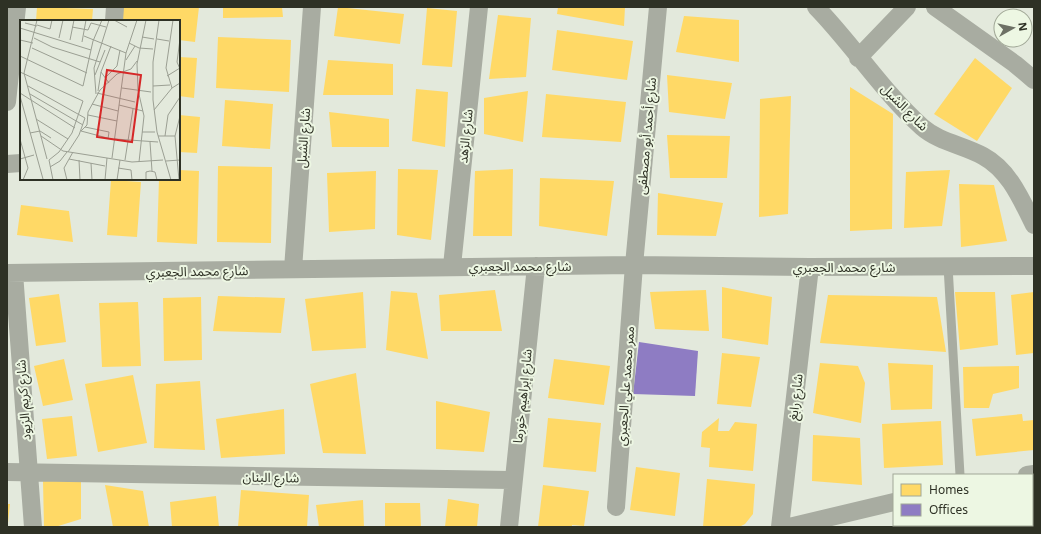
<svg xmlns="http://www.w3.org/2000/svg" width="1041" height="534" font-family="'Noto Sans','Noto Sans Arabic',sans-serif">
  <rect width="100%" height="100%" fill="#e3e9dc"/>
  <!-- homes -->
  <path fill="#ffd966" d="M37,7L93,9L92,21H36Z
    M123,7H199L195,42L179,40V21H121Z
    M223,7H282L283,17L223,18Z
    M338,7L404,14L400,44L334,36Z
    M558,7H625L624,26L557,14Z
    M427,8L457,11L452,67L422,65Z
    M498,15L531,18L526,77L489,79Z
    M684,16L739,20V62L676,52Z
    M557,30L633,41L627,80L552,70Z
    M218,37L291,40L289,92L216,88Z
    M179,57L197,58L194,98L179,96Z
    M975,58L1012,88L977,141L934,114Z
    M328,60L393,64V95H323Z
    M667,75L732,83L725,119L669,112Z
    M850,87L893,114L892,229L850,231Z
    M416,89L448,92L445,147L412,141Z
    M528,91L523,142L484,134V98Z
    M546,94L626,102L621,142L542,137Z
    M791,96L788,214L759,217L760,99Z
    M225,100L273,104L270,149L222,146Z
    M329,112L389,119V147H332Z
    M179,115L200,117L197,153L179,152Z
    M667,135L730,136L727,178H670Z
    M20,137H21V157H19Z
    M218,166L272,167L271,243L217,242Z
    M398,169L438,170L431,240L397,235Z
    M513,169L512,236H473L475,171Z
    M179,170L199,171L197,244L157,242L159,179H179Z
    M950,170L942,226L904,228L906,172Z
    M376,171L375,229L329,232L327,173Z
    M540,178L614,181L607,236L539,226Z
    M111,180L141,182L137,237L107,235Z
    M959,184L994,185L1007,241L961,247Z
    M658,193L723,203L716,236L657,235Z
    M21,205L69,211L73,242L17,235Z
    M722,287L772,297L768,345L722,338Z
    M495,290L502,331H441L439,295Z
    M706,290L709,331L655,329L650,292Z
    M391,291L417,293L428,359L386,350Z
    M363,292L366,348L312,351L305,299Z
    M955,292H995L998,345L960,350Z
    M1034,292V353L1016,355L1011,295Z
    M59,294L66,342L36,346L29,298Z
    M828,295L937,297L946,352L820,343Z
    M218,296L285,298L281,333L213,331Z
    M201,297L202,360L164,361L163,298Z
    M138,302L141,366L102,367L99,303Z
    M722,353L760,357L751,407L717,404Z
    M64,359L73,400L43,406L34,366Z
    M554,359L610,366L604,405L548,398Z
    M820,363L858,366L865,383L861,423L813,413Z
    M888,363L933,365L932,409L891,410Z
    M1019,366V388L993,394L989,408H964L963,367Z
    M356,373L366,454L323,453L310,384Z
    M133,375L147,443L98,452L85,384Z
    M200,381L205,450L154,448L156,384Z
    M436,401L490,412L484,452L436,449Z
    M284,409L285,454L221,458L216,419Z
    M1022,414L1023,421L1034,420V450L976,456L972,419Z
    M72,416L77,456L47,459L42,419Z
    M548,418L601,423L596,472L543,467Z
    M719,418L718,431H729L735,422L757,424L753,471L709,467L710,448L701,447L702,432Z
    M941,421L943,465L884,468L882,424Z
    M813,435L860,438L862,485L812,481Z
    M636,467L680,473L675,516L630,510Z
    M707,479L755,484L753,514L745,524L739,527H703Z
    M43,481H81V519L55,527H44Z
    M105,485L143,491L149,527H113Z
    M543,485L589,491L584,526L572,525V527H538Z
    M241,490L309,495L307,527H238Z
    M216,496L219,527H172L170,502Z
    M448,499L479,504L477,527H445Z
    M363,500L364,527H319L316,505Z
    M385,503H420L421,527H385Z
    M7,504H10L8,523H7Z
    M1034,506V527H989V525H1032V507Z
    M935,525H966V527H930Z"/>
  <!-- offices -->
  <path fill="#8e7cc3" d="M639,342L698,351L695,396L633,394Z"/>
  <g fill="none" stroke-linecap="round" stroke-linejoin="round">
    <!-- lane -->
    <path stroke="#a8aca1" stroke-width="9" d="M948,266L960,475"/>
    <!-- street -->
    <path stroke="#a8aca1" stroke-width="18" d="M816,7C853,45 882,91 922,127C939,142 963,145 983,156C1009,170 1021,199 1034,225
      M935,7L1015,64L1034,80
      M114,21L115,7
      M858,58L907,7
      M7,102L17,7
      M7,164L21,163
      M452,266L479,7
      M293,269L312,7
      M7,273L634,265L810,267L1034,266
      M14,273L33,527
      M7,472L513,480
      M1027,475L1034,474
      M616,507L634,265L658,7
      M509,527L536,266
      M780,527L810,267
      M789,527L894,502"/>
  </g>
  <g text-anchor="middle" stroke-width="4" stroke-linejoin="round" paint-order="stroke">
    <!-- street labels -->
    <g font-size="13" fill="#2e3125" stroke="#edf7e3">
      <text transform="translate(905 107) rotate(45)" y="5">شارع الشبل</text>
      <text transform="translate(465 136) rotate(-84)" y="5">شارع الزهد</text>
      <text transform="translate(646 136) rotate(-85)" y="5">شارع أحمد أبو مصطفى</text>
      <text transform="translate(303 138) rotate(-86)" y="5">شارع الشبل</text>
      <text x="520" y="271">شارع محمد الجعبري</text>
      <text x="844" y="272">شارع محمد الجعبري</text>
      <text transform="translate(197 271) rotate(-1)" y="5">شارع محمد الجعبري</text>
      <text transform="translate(625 386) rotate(-86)" y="5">ممر محمد علي الجعبري</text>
      <text transform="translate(522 396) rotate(-84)" y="5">شارع إبراهيم خورما</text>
      <text transform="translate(795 397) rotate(-83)" y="5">شارع رابغ</text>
      <text transform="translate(23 400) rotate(-94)" y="5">شارع كريم الزيود</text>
      <text transform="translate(271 477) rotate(1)" y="5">شارع البنان</text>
    </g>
  </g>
  <!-- overview -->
  <g transform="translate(20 20)">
    <rect width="160" height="160" fill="#e3e9dc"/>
    <path fill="none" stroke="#9b9f93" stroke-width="1" d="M17,0L4,53L27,139M94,0L107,7M139,0L133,42V80L137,112L151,160M5,3L17,6M17,5L30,9L32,0M52,7L68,10L71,3L86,7M0,8L71,30M64,16L106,33M122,17L134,19M14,18L32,27L80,42M39,18L43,0M137,19L149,21M0,20L13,23M50,20L54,0M62,22L66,0M109,23L119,28L133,29M12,28L67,53M0,36L63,66L73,21L82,0M106,40L115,26M160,49L157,42L160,19M0,52L63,81L52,113L39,132L29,140M75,55L85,30M147,56L160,48M85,58L97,46L100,30M89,63L81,52L91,26M8,66L65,98M133,66L150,65M102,68L131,72M152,68L146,48L153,0M78,71L81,52M0,73L55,108M77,73L115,82M10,74L63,105M76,74L74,48L89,0M0,76L23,159M72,84L98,91M99,85L123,91M134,90L152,68L160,63M68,95L97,101M16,99L48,119M65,107L89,112L88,119M122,112H135M10,113L20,111L31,118M21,116L43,131L112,142L143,140M138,116H155M145,116L148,95L160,77M0,119L8,148L3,160M95,119L138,122M95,120L61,111L67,105L68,92L80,70L97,54L111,49L117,41M130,122L132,151M48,132L59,115L65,98M92,138L106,33L117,0M0,139L14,135M49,139L85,146M29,140L33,160M59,140L60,160M105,140L113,89M146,141L160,140M119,142L124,96L118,70L117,44L126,0M71,143L72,160M30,147L40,141L47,132M98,148L111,150L112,160M47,160L44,148L53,132M85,160L87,138M97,160L100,140M126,160V152L130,151L135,152L137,160M159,160L155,116L160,96"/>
    <path fill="#d62828" fill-opacity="0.15" stroke="#d62828" stroke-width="2" d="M87,50L121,55L112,122L77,117Z"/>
    <rect width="160" height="160" fill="none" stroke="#2e3125" stroke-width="2"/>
  </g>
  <!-- border -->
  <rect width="1041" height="534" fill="none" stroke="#2e3125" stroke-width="16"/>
  <!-- legend -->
  <rect x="893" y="474" width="140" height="52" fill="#edf7e3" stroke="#a1a897"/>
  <rect x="901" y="484" width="20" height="12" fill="#ffd966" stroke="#a1a897"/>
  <text x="929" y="494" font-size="12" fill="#2e3125">Homes</text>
  <rect x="901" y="504" width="20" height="12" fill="#8e7cc3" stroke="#a1a897"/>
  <text x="929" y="514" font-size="12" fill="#2e3125">Offices</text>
  <!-- north arrow -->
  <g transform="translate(1013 28) rotate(82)"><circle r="19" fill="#edf7e3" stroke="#a1a897"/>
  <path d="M0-3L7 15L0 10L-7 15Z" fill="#6d7165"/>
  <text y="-6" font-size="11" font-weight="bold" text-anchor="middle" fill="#2e3125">N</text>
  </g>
</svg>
